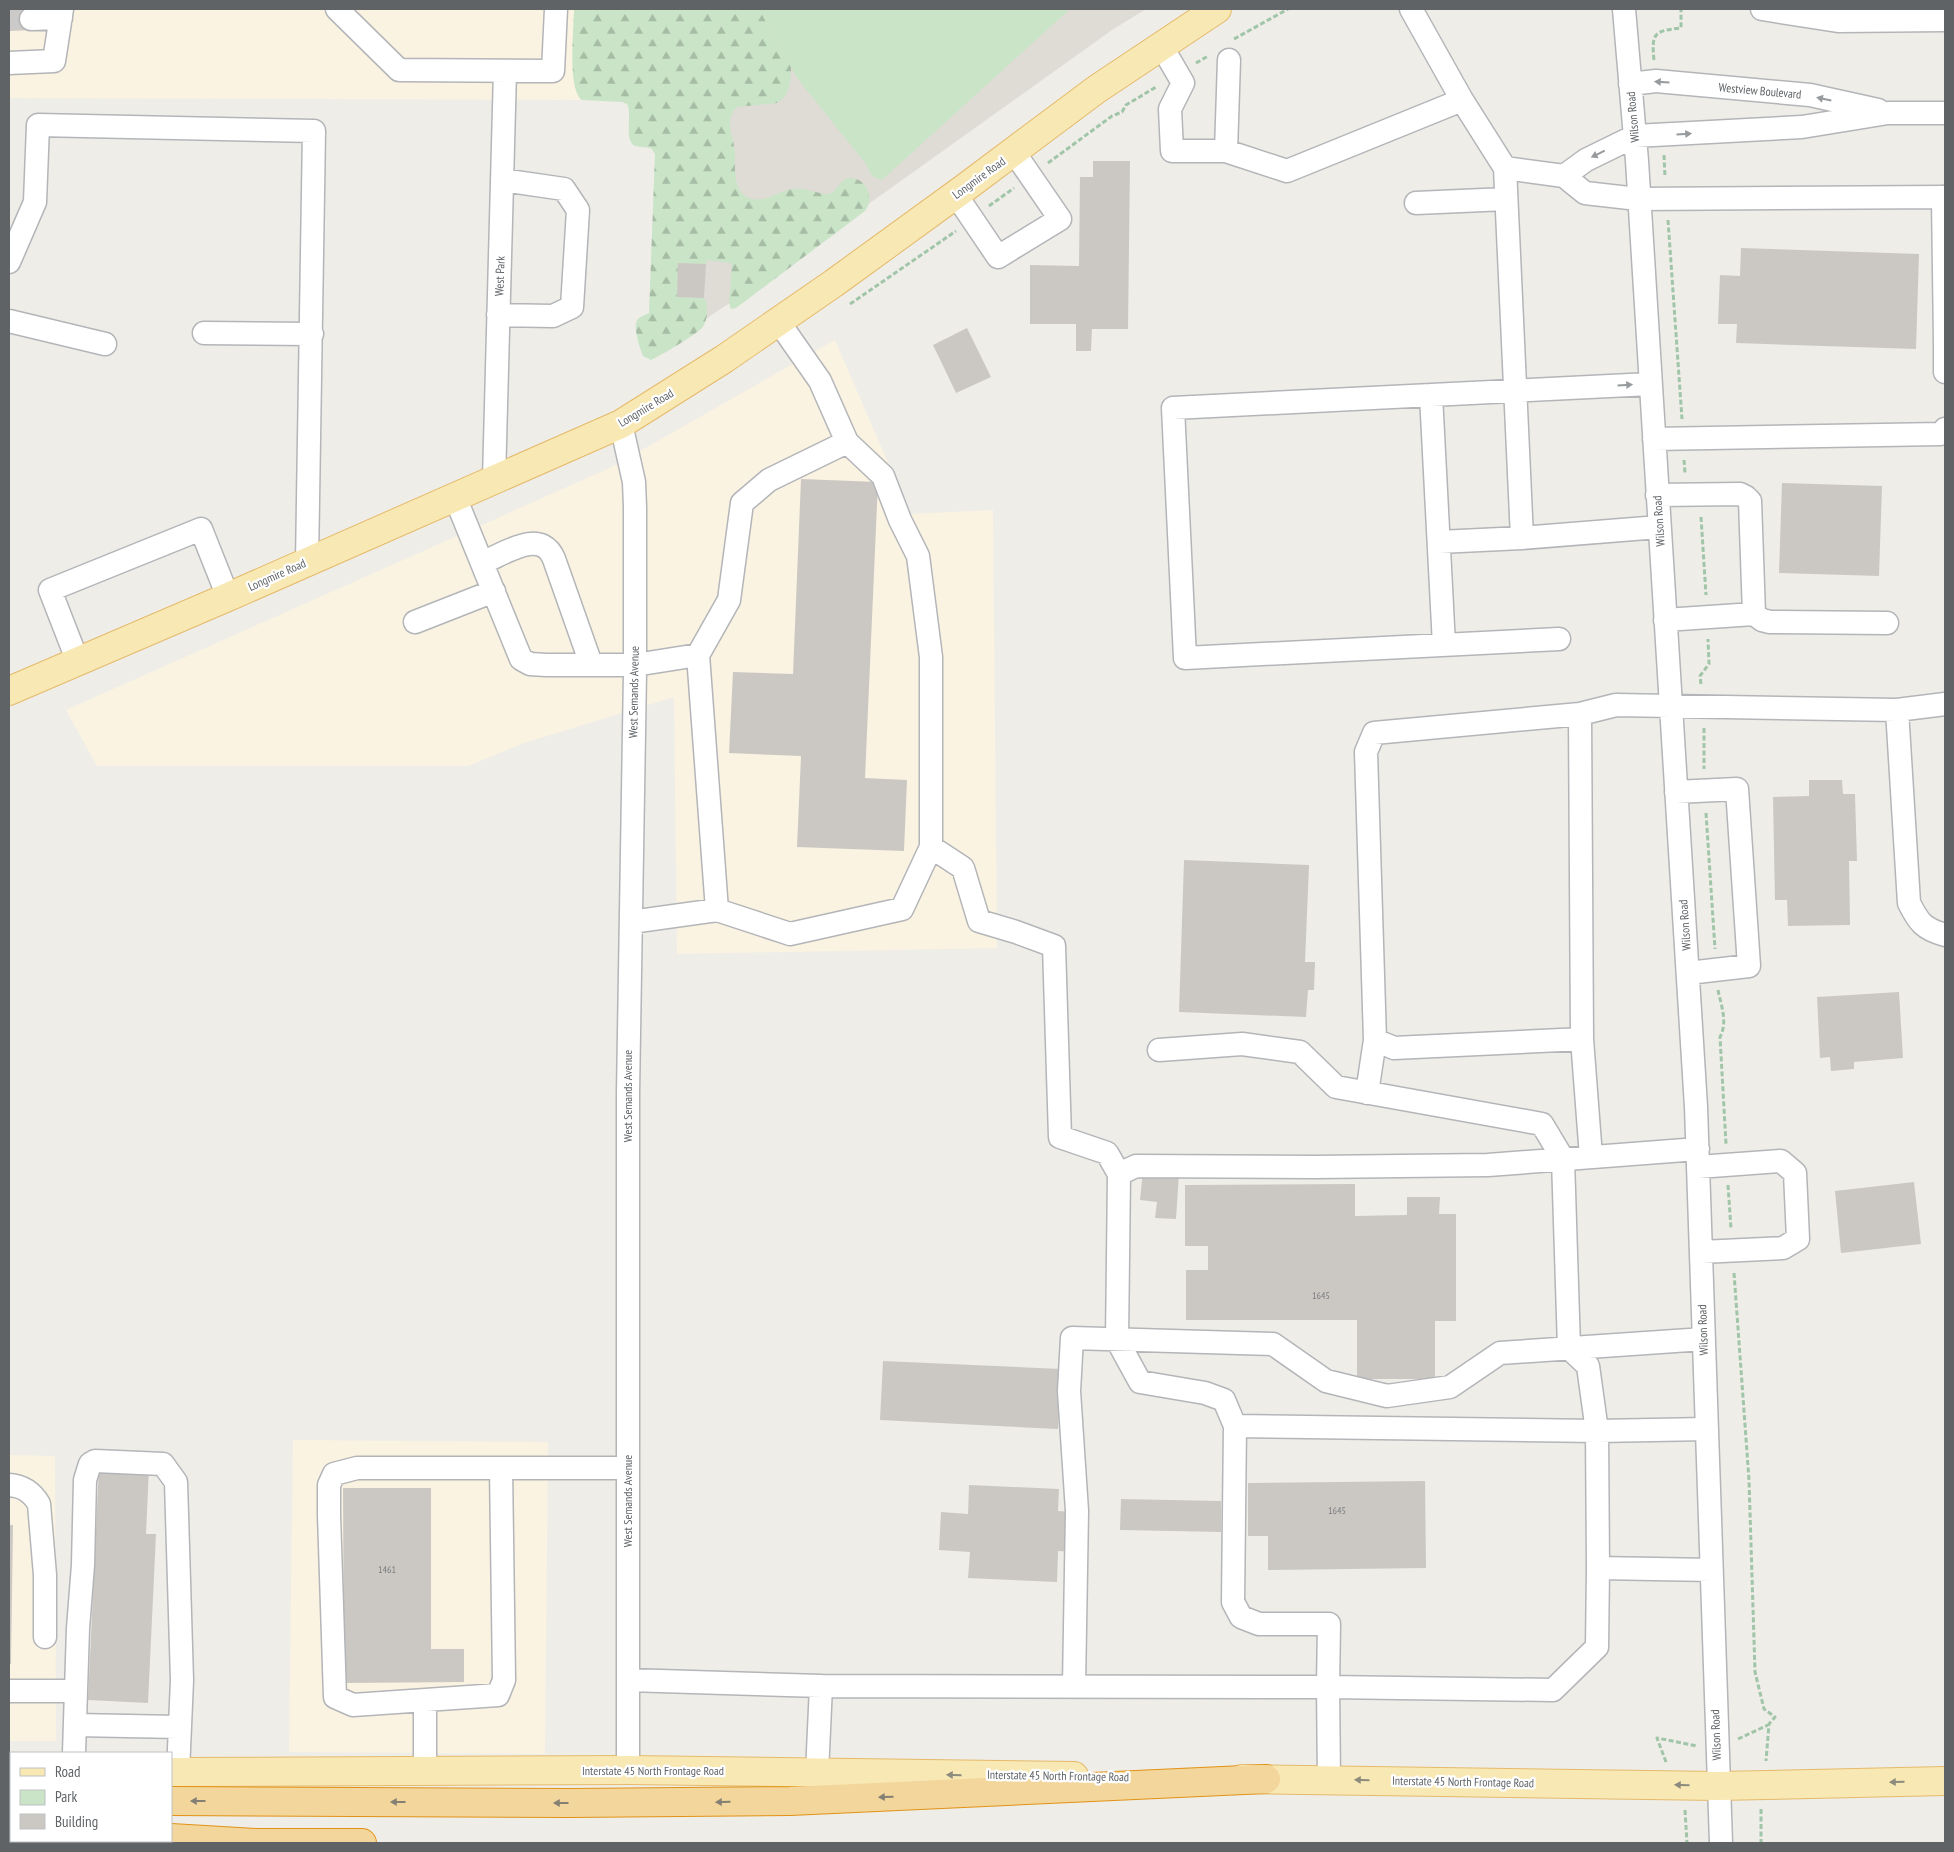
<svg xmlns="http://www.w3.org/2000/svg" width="1954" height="1852" font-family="'PT Sans Narrow',sans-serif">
  <defs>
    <pattern id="forest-firs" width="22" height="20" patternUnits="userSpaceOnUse" patternTransform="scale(1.25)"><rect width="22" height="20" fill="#c9e4c7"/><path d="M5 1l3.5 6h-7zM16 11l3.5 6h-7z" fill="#a6bca5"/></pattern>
  </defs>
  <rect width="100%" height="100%" fill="#efede8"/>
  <!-- commercial -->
  <path fill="#fbf3e1" d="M9,9H590L582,100L9,98Z
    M835,340L910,514L993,510L997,948L677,954L674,697L524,743L468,766H97L66,710L612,467Z
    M293,1440L548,1442L545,1754L289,1752Z
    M9,1455L55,1456L56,1741H9Z"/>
  <!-- education -->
  <path fill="#dfdcd6" d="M666,9H1146L1112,30L733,301L655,352Z"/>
  <!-- forest -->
  <path fill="url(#forest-firs)" d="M574,9H759L791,67C791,80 790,96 777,103L737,107C723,122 734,135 735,153C735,166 733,188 745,196C760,206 777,192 792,189C805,187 822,195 829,194C839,191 839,179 850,178C867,178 875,199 865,211L736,308L731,309L729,303L732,266L731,263L709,260L706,261V264L678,263L677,297L704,298C709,305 708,321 702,328C695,335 660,356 651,360L643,356C640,349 632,325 638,319C641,316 646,315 649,313L655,154L651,148C646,147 639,147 635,146C623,140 633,114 627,104L622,102L582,100C567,90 574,28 574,9Z"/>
  <!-- green -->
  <path fill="#c9e4c7" d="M759,9H1070L882,180L872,176L866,164L797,78Z"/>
  <!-- building -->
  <path fill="#cbc8c4" d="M1093,161H1130L1128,329H1092L1091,351H1076V324H1030V265L1079,266L1080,177H1093Z
    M1741,248L1919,254L1916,349L1736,343L1737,324H1718L1720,275L1740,276Z
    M678,263L706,264L704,298L677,297Z
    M967,328L991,377L956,393L933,345Z
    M801,479L878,482L865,778L907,780L904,851L797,847L801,756L729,753L733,672L793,674Z
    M1782,483L1882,486L1879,576L1779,573Z
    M1809,780H1842L1843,794H1855L1857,861H1849L1850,925L1788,926L1787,900H1775L1773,797L1809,796Z
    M1184,860L1309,865L1305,962H1315L1314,990H1308L1306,1017L1179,1012Z
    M1899,992L1903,1058L1854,1062V1069L1831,1071L1830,1057L1820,1058L1817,997Z
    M1143,1170L1179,1173L1176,1219L1155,1218L1157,1202L1140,1200Z
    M1914,1182L1921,1244L1841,1253L1835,1191Z
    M1355,1184V1216L1407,1215V1197H1440L1439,1214H1456V1321H1435V1379H1357V1320H1186V1270H1208V1246H1185V1185Z
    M883,1361L1061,1369L1058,1429L880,1420Z
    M99,1466L149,1468L146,1534H156L148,1703L88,1700Z
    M1425,1481L1426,1568L1268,1570V1536H1248V1483Z
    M969,1485L1059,1489L1058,1511L1074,1512L1072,1552L1058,1551L1057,1582L968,1578L970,1552L939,1550L941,1512L968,1514Z
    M343,1488H431V1649H464V1682L344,1683Z
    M1121,1499L1221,1501V1532L1120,1530Z
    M9,1525H13L11,1664H9Z"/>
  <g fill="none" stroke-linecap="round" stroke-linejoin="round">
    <!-- minor-tunnel -->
    <path stroke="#cbcac8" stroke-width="22" stroke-dasharray="22 11" stroke-linecap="butt" d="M9,20L31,19"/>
    <!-- minor casing -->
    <g stroke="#b3b5b8" stroke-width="25">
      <path id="minor" d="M337,9L399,70L553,71L556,9
        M1411,9L1462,100L1505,168L1564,176L1585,193L1638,199L1945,197
        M1624,9L1637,161L1696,1107L1721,1843
        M1762,9L1838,21L1945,20
        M31,19L61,18
        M1161,45L1183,83L1170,109L1172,151H1226L1229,60
        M9,63L54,61L62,9
        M1630,84L1656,81L1810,95L1878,110
        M1226,151L1287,171L1462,100
        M1564,176L1586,160L1635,136L1802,127L1888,113H1945
        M956,195L998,257L1060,219L1014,152
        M1943,197L1945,343
        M1416,203L1506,199
        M9,262L35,202L38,125L314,131L307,562
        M498,315L553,316L572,307L578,210L564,189L502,180
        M9,321L105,344
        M778,321L820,381L847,442L883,476L900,520L918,556L931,657V847L963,868L979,921L1016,932L1054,946L1060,1137L1107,1153L1119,1174
        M204,333L312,334
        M1945,343V372
        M1431,395L1444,645
        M621,424L634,482L635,507V672L628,1093V1770
        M1654,439L1941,434L1945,429
        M847,442L769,480L742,503L729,600L698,655L717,910L790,934L902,909L931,847
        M494,480L505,71
        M1657,495L1740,494L1746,497L1750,501L1754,614L1665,620
        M455,497L521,659L530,664L546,665H635L698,655
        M1522,538L1659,527
        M1439,542L1522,538L1505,168
        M482,563C504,554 541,527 554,559L591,664
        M1754,614L1762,620L1770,622L1887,623
        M415,622L494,591
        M1559,639L1185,658L1173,408L1650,384
        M78,662L50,590L201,529L228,597
        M1897,710L1909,903C1919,923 1924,929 1945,935
        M1676,792L1737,789L1749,966L1688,973
        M631,922L717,910
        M1582,1039L1591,1157
        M1375,1040L1394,1048L1582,1039L1580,714
        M1367,1093L1375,1040L1366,752L1374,733L1580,714L1616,705L1897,710L1945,704
        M1698,1167L1781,1161L1795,1173L1798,1239L1783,1248L1701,1252
        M1235,1426L1224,1400L1205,1393L1140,1382L1117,1340L1119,1174L1136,1166L1315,1167L1488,1165L1698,1149
        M1707,1429L1597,1431L1598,1568L1711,1570
        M501,1468L504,1680L498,1695L353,1705L335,1697L329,1515V1485L334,1474L357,1468H628
        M9,1485C23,1486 32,1492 39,1504L45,1575V1637
        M628,1680L821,1686
        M1074,1686L1077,1511L1069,1391L1072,1338L1273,1344L1326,1381L1387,1396L1450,1387L1500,1353L1704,1339
        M9,1691H76
        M425,1700V1771
        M75,1725L179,1727
        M74,1753L78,1628L83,1565L85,1480L90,1464L95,1461L163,1464L176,1482L182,1680L178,1772
        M817,1773L821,1686L1328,1687L1329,1624H1259L1241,1617L1233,1602L1235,1426L1597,1431L1588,1366L1569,1348L1563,1159L1542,1124L1336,1087L1300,1052L1242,1044L1159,1050
        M1329,1780L1328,1687L1553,1690L1597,1647L1598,1568"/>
    </g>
    <!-- major casing -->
    <g stroke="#e5ba6b" stroke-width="30">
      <path id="major" d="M9,691L228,597L621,424L724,359L834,283L962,190L1097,89L1217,9
        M9,1772H11
        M171,1772L628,1770L1074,1776
        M1242,1779L1718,1786L1945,1781"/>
    </g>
    <!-- highway casing -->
    <g stroke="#e19216" stroke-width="30">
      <path id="highway" d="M9,1801H11
        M171,1801L570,1803L790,1801L1266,1779
        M9,1829H11
        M171,1838L257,1843H362"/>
    </g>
    <!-- path -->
    <path stroke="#a0c5a8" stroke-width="3" stroke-dasharray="5 2.5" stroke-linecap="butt" d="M1234,39L1288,9
      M1654,60C1651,32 1655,31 1681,28V9
      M1196,63L1208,56
      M1664,155L1665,177
      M1048,163L1112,116L1122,112L1126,105L1156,87
      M989,206L1014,188
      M1668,220L1682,419
      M850,304L956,231
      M1684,460L1685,473
      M1701,517L1706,595
      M1701,684L1700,676L1709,664L1708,639
      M1704,728V769
      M1706,813L1715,949
      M1718,990C1721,1005 1728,1022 1720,1037L1726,1144
      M1728,1185L1731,1229
      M1734,1273L1749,1480L1755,1672L1764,1709L1775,1717L1769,1724L1766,1761
      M1738,1739L1768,1725
      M1666,1762L1657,1738L1697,1746
      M1761,1809V1843
      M1685,1810L1687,1843"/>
    <!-- minor -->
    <use href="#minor" stroke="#fff" stroke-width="22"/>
    <!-- major -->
    <use href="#major" stroke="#f8e8b4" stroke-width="28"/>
    <!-- highway -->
    <use href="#highway" stroke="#f3d69b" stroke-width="28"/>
  </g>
  <!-- one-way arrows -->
  <defs><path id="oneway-solid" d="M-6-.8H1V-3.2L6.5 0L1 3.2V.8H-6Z" transform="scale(1.25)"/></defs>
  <g fill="#979a9c">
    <use href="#oneway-solid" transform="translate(1662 82) rotate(-177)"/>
    <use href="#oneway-solid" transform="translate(1824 99) rotate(-168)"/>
    <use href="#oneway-solid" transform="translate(1684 134) rotate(-3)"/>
    <use href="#oneway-solid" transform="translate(1598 154) rotate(154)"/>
    <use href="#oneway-solid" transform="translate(1625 385) rotate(-3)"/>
  </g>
  <g fill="#8d8b7d">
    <use href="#oneway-solid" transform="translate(954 1775) rotate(-179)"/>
    <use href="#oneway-solid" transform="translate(1362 1780) rotate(-179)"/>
    <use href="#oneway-solid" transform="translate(1897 1782) rotate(179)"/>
    <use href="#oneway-solid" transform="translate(1682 1785) rotate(-179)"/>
  </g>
  <g fill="#848073">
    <use href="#oneway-solid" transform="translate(886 1797) rotate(178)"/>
    <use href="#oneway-solid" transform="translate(198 1801) rotate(-180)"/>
    <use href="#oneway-solid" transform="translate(398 1802) rotate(-180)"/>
    <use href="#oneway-solid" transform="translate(723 1802) rotate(179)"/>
    <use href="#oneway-solid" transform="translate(561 1803) rotate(-180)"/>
  </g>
  <g text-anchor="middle" stroke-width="4.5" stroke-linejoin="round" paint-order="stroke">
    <!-- number labels -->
    <g font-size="10" fill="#7a7c7e">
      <text x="1321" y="1299">1645</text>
      <text x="1337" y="1514">1645</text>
      <text x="387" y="1573">1461</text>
    </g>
    <!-- street labels -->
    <g font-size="12" fill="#5f6366" stroke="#fff">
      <text transform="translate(1760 91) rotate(5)" y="4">Westview Boulevard</text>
      <text transform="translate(1633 117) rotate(-95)" y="4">Wilson Road</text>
      <text transform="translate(979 178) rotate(-36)" y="4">Longmire Road</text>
      <text transform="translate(500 276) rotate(-88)" y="4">West Park</text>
      <text transform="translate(646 408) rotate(-31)" y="4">Longmire Road</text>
      <text transform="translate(1659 521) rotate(-94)" y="4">Wilson Road</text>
      <text transform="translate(277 575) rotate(-24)" y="4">Longmire Road</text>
      <text transform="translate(634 692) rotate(-89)" y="4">West Semands Avenue</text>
      <text transform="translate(1685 925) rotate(-94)" y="4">Wilson Road</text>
      <text transform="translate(628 1096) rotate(-90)" y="4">West Semands Avenue</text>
      <text transform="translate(1703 1330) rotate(-92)" y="4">Wilson Road</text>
      <text transform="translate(628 1501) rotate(-90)" y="4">West Semands Avenue</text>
      <text transform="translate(1716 1735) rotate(-92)" y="4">Wilson Road</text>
      <text x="653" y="1775">Interstate 45 North Frontage Road</text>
      <text transform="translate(1058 1776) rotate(1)" y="4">Interstate 45 North Frontage Road</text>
      <text transform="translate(1463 1782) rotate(1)" y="4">Interstate 45 North Frontage Road</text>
    </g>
  </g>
  <!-- border -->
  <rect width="1954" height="1852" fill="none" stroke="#5f6366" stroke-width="20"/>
  <!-- legend -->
  <rect x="10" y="1752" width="162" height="90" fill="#ffffff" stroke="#bfc1c2"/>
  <rect x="20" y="1768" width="25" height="8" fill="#f8e8b4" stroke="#bfc1c2"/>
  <text x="55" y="1777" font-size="15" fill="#5f6366">Road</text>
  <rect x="20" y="1790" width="25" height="15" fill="#c9e4c7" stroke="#bfc1c2"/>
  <text x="55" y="1802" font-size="15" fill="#5f6366">Park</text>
  <rect x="20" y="1814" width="25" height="15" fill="#cbc8c4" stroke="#bfc1c2"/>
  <text x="55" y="1827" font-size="15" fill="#5f6366">Building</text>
</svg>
